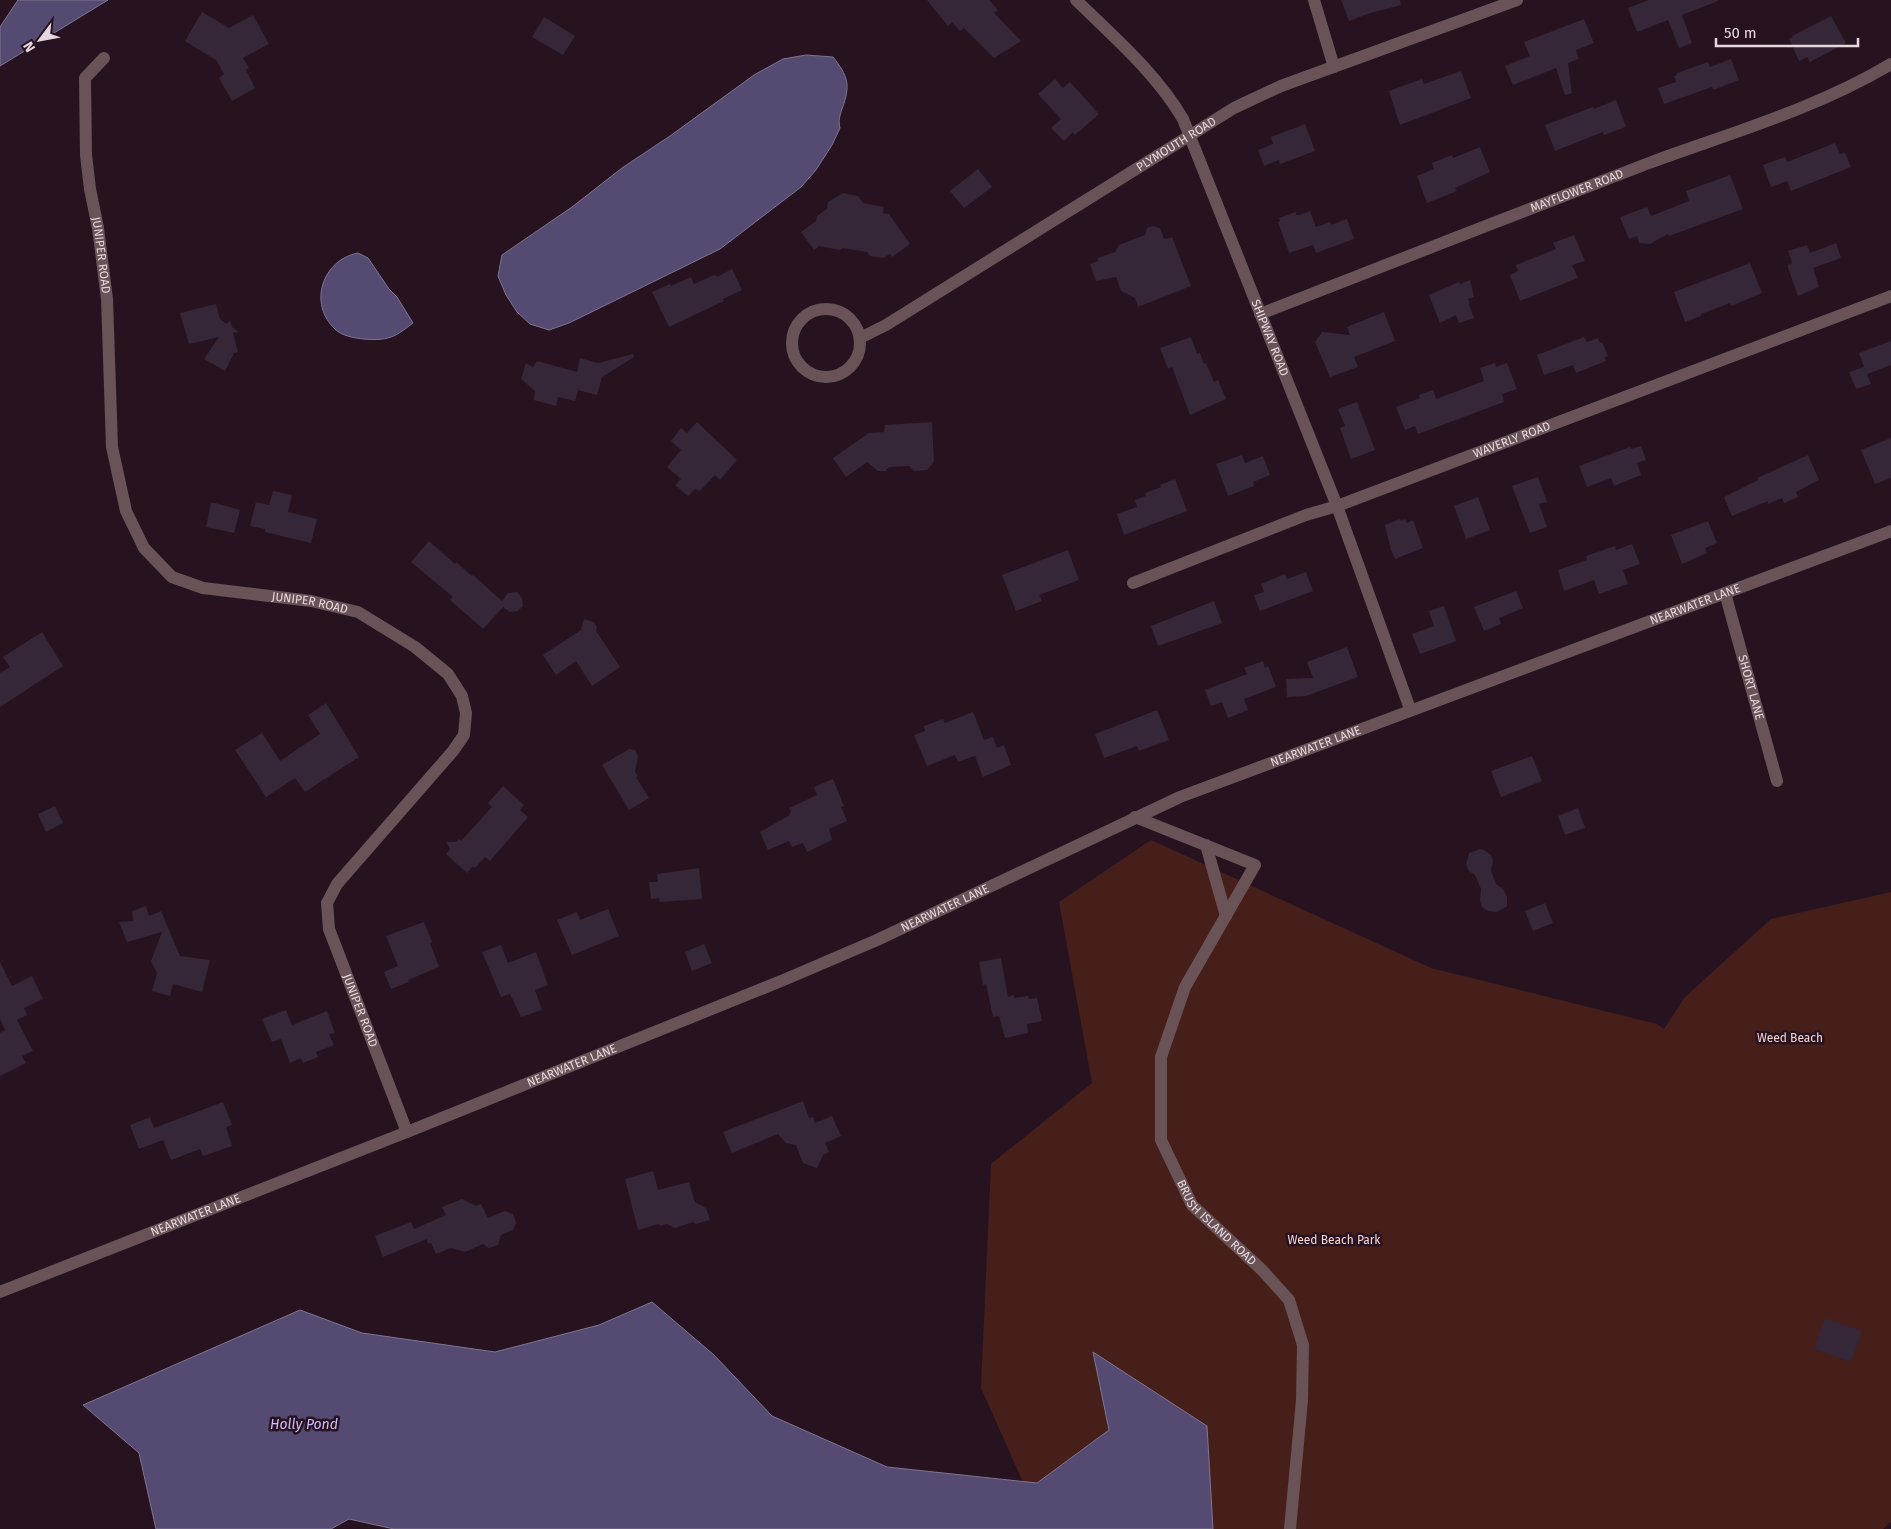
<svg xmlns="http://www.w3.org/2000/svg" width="1891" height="1529" font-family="'Fira Sans',sans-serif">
  <rect width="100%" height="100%" fill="#271320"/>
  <!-- green -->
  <path fill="#471f1a" d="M1151,840L1431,968L1657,1024L1664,1029L1685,997L1771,919L1891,892V1522L1883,1529H1044L981,1388L991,1164L1092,1083L1059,902Z"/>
  <!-- water -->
  <path fill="#554a71" stroke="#807492" d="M18,0H108L0,66V27Z
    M806,55L833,57C848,76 851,85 842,109C840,115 838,121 840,128L832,145L816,170L801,187L720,249L569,323L549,330L530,324L517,312L506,295L498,276L502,255L572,207L622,168L670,136L754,75L783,59Z
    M358,253L368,258L389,289L397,297L413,323C406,328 398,335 391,337C383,340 372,340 364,339C354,338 342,336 335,329C308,304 322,260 358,253Z
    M652,1302L714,1355L772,1416L887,1467L1037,1483L1109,1430L1093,1352L1207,1426L1213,1529H394L349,1519L331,1529H156L139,1453L83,1405L300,1310L362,1333L495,1352L599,1325Z"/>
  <!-- building -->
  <path fill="#352638" d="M927,0H989L998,10L994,13L1021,41L994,58L964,28L960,31L952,22L948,26Z
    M1341,0H1400L1401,5L1370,13L1349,21Z
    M1649,0H1718V1L1682,15L1692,43L1679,48L1668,20L1637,32L1628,8Z
    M202,12L229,28L253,15L269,44L243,58L249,68L246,70L255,88L232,101L219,78L224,74L216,60L185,41Z
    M1831,16L1846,43L1810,62L1807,57L1799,61L1789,39L1793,37L1792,36Z
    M544,17L575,36L563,55L532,37Z
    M1584,19L1594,43L1576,50L1579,59L1568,63L1572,93L1565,95L1556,68L1513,85L1505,66L1530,56L1524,42Z
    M1731,59L1739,80L1713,90L1712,87L1664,104L1658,88L1676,82L1674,76L1677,75V73L1708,62L1710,67Z
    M1461,71L1471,98L1400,125L1389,91L1422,79L1424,84Z
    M1055,79L1063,88L1070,82L1099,114L1075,135L1073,132L1064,141L1051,128L1061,119L1038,94Z
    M1616,100L1626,127L1604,135L1603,132L1555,151L1545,125L1593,107L1594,109Z
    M1305,124L1315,151L1280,164L1279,160L1264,166L1258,150L1273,144L1271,137Z
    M1835,143L1840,154L1845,153L1851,167L1791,191L1787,181L1771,187L1763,165L1785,157L1787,162Z
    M1480,147L1490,172L1455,188L1457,191L1427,203L1417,176L1434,169L1432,163L1452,155L1453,158Z
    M978,169L992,187L964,208L950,191Z
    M1730,175L1743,209L1669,236L1668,234L1650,244L1639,243L1637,236L1629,239L1620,217L1647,207L1651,216L1689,201L1686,191Z
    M843,193L858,196L863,203L884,207L883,213L889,214L910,244L892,257L890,254L883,258L870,256L867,252L843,248L840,250L819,246L814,250L801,232L816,221L817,216L827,209L828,202Z
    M1310,211L1316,227L1330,222L1331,225L1347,219L1354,239L1316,253L1313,245L1289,253L1278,222L1280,221L1279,218L1296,212V215H1299Z
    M1153,226L1160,228L1164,239L1172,237L1191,286L1138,307L1135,298L1121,291L1116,277L1096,281L1090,264L1098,261V258L1115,252L1119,245L1145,235L1147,228Z
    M1574,235L1585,261L1572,265L1578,278L1520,301L1510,275L1518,271L1516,265L1556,249L1553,243Z
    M1836,243L1841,258L1813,268L1819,287L1798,296L1788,268V265L1792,263L1788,251L1807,245L1810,253Z
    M1750,263L1762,293L1731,306L1730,303L1701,314V316L1685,322L1674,292Z
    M732,269L742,290L723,299L724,301L669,327L652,292L670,284L671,286L691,277L694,284L712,276L716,275L717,277Z
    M1470,280L1474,297L1468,299L1470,304H1469L1474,318L1459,323L1456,315L1440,323L1429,295L1459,282L1460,284Z
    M216,304L220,319L227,324L230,320L232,327L239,332L233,333L238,352L234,353L225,371L204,359L219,337L189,344L180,313Z
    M1384,312L1395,341L1354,357L1358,367L1330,377L1315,342L1322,332L1350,335L1347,327Z
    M1191,337L1197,354L1200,353L1204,364L1206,363L1214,382L1218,380L1226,399L1190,415L1172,367L1168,369L1160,348Z
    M1584,337L1587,342L1598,338L1600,343L1602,342L1608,356L1605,357L1606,361L1576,373L1573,365L1544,375L1537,355Z
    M1891,341V365L1867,374L1871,384L1856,389L1849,372L1864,367L1859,353Z
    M633,354L634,357L602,377L597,395L578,390L575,401L558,397L556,406L534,400L535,391L521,379L526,363L533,367L537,361L577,372L580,358L598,363Z
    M1495,363L1496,367L1507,363L1517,389L1502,394L1504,402L1418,434L1415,426L1405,430L1396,407L1420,398L1419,395L1433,390L1436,399L1484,381L1480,368Z
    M1357,402L1375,450L1351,459L1340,428L1345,426L1338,409Z
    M697,422L737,460L720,480L715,475L700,491L695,489L688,496L675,485L681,479L667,467L681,450L671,441L681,428L687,433Z
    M932,422L934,462L927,470L914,471L909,466L889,467L886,471H878L867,462L846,477L833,458L869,433L884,432L885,425Z
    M1891,438V478L1875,484L1861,450Z
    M1641,446L1646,460L1637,463L1641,475L1614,486L1611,478L1587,487L1579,466L1630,447L1631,449Z
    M1242,455L1245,463L1263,456L1270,475L1253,482L1254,486L1228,496L1216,464Z
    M1808,455L1819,480L1796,492L1798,497L1784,503L1782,498L1768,504V501L1732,516L1724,497L1758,480L1757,478Z
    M1538,477L1547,502L1539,504L1547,527L1530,533L1512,486Z
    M1175,479L1187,511L1124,535L1117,514L1137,507L1135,500L1146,496L1145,494L1148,492L1161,487L1160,485Z
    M273,491L292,495L288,512L317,519L311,543L265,532V529L250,526L256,502L269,505Z
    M1478,497L1490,530L1466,539L1454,506Z
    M211,503H215L240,510L234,533L206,527Z
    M1400,519L1401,521L1405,519L1407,523L1413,520L1423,548L1395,559L1391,550L1385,525Z
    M1708,521L1717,543L1705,548L1707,553L1682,564L1671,535Z
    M429,541L455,564L456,562L472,576L473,575L502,601L508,593L517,592L522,598L523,606L518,611L510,612L503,607L483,629L450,600L453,597L411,562Z
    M1632,544L1640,564L1623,570L1628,584L1599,594L1594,580L1564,591L1558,570L1587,560L1586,556L1615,546L1616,550Z
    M1068,550L1079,580L1039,595L1042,601L1016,611L1002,575Z
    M1306,572L1313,591L1260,611L1254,595L1264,592L1261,584L1285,574L1287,579Z
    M1516,591L1523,608L1499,618L1501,624L1484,631L1474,607Z
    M1214,601L1222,623L1158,646L1151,626Z
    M1444,606L1456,641L1420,654L1412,634L1434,626L1429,611Z
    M584,619L594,622L597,627L596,631L620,667L592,686L576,661L556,675L543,655L581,630Z
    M42,632L63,666L0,707V673L10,667L3,657Z
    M1347,647L1358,677L1306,696L1287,697L1286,679L1313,678L1307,662Z
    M1263,661L1265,668L1268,666L1276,687L1244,699L1248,710L1228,718L1222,702L1211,706L1205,690L1247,674L1244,668Z
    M326,703L359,757L305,792L295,778L266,797L235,750L262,733L280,761L320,734L308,715Z
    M1157,710L1169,740L1139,751L1137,746L1104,758L1095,734Z
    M973,712L984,740L993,737L997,748L1004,745L1011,765L983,777L975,756L958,762L955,755L927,766L914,735L925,731L924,726L943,719L945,723Z
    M629,749L635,750L638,756L635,772L638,776L636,777L649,798L629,810L602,765Z
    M1532,756L1542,781L1501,797L1491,771Z
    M833,779L844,806L841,807L847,821L829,829L832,840L807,852L803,843L792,847L789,841L768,850L760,832L790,815L789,813L791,812L789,808L817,795L814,787Z
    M503,786L524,805L520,810L528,817L490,861L485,857L476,867H472L467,873L446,854L450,849L446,842H456L459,839L461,841L492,807L488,803Z
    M55,806L63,823L46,832L38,814Z
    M1578,808L1585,828L1565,835L1558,816Z
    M1480,849L1484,850L1491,855L1493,861L1491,870L1496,884L1503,889L1507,897V906L1497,912L1488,911L1482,907L1480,901L1481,889L1475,875L1469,871L1466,865L1469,853Z
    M699,868L702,899L660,902L659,898L651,899L649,882H658L657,874Z
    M1545,903L1553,923L1533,931L1525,911Z
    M146,906L149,916L161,911L180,956L210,960L202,992L173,984L170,996L152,991L157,973L151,961L162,932L127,942L119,922L133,921L132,911Z
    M608,909L619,936L572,955L557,920L577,912L580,920Z
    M424,922L432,942L430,943L439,967L408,980L409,982L391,989L384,972L398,966L386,936Z
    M704,944L712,963L692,971L685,952Z
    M501,945L508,963L536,952L548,985L535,990L542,1010L521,1017L510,994L501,997L482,952Z
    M1001,958L1008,997L1014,995V998L1028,996L1029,999L1037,998L1042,1021L1027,1024L1028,1033L1005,1038L999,1016L993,1017L986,984L983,985L979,962Z
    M0,962L12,986L32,976L43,999L24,1008L27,1015L17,1020L33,1051L22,1056L26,1063L0,1076V1033L5,1030L0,1019Z
    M286,1010L292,1025L327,1011L335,1033L329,1034L334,1045L316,1052L318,1057L303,1063L301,1058L290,1063L281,1039L272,1042L262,1019Z
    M803,1101L809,1118L813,1117L815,1123L832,1116L841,1136L825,1143L829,1152L823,1155L817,1168L803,1163L796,1145L786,1143L778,1134L732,1153L723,1132Z
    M223,1102L232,1125L226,1127L232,1146L203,1156L200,1149L171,1160L163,1140L139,1149L130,1125L150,1117L154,1128Z
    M653,1171L658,1190L689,1182L695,1202L706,1208L710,1220L696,1224L693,1222L675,1228L667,1224L660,1226L659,1224L638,1230L625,1179Z
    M462,1199L476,1206L481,1204L488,1218L505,1211L513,1214L516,1223L513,1230L501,1235L498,1245L489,1248L483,1244L465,1252L451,1248L436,1254L431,1243L428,1244L427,1239L383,1257L375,1236L411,1222L414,1229L446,1215L442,1207Z
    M1825,1318L1862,1331L1851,1362L1814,1349Z"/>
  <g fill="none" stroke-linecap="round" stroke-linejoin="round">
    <!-- minor -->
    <g stroke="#695357" stroke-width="12">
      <path id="s1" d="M1076,0C1114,37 1156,73 1183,119L1337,506L1410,709"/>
      <path d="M1314,0L1334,67"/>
      <path id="s2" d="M104,58L85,78L86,155L90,189L98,228L107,299L112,447L126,511L144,548L172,577L203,588L311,601L358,612L415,647L448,674L462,696L466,713L464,735L453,751L337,884L327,903L329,929L407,1132"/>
      <circle cx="826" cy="343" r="34"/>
      <path id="s3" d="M1260,314C1390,263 1519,213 1649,163C1730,133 1816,109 1891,64"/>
      <path id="s4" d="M860,338L886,325L1234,108L1281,86L1517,0"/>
      <path id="s5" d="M1133,583L1306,515L1337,506L1891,296"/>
      <path id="s6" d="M1725,593L1777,781"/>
      <path id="s7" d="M1135,817L1255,865L1185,987L1161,1057V1140L1192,1205L1262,1270L1289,1300L1303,1345L1302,1400L1290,1529"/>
      <path d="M1206,845L1226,916"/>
      <path id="s8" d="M0,1292L407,1132L786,979L877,940L1180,797L1891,531"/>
    </g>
  </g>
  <g text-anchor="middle" stroke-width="5" stroke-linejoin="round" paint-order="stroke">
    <!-- street labels -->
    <g font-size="12" fill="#e6d7df" stroke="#271320">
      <text dy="4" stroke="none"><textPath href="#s4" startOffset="371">PLYMOUTH ROAD</textPath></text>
      <text dy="4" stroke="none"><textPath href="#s3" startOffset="340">MAYFLOWER ROAD</textPath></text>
      <text dy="4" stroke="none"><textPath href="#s2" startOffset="206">JUNIPER ROAD</textPath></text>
      <text dy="4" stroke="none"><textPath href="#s1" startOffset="396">SHIPWAY ROAD</textPath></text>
      <text dy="4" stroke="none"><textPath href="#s5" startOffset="405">WAVERLY ROAD</textPath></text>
      <text dy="4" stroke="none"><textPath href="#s2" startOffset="686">JUNIPER ROAD</textPath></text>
      <text dy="4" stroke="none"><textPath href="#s8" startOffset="1830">NEARWATER LANE</textPath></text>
      <text dy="4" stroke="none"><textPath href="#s6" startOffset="98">SHORT LANE</textPath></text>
      <text dy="4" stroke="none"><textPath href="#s8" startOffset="1425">NEARWATER LANE</textPath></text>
      <text dy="4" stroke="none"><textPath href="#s8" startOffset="1020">NEARWATER LANE</textPath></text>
      <text dy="4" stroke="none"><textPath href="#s2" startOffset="1241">JUNIPER ROAD</textPath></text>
      <text dy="4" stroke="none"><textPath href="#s8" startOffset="615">NEARWATER LANE</textPath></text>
      <text dy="4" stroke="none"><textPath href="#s8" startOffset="210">NEARWATER LANE</textPath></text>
      <text dy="4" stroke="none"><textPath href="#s7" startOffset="528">BRUSH ISLAND ROAD</textPath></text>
    </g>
    <!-- park labels -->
    <g font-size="12" fill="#f8d6d1" stroke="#271320">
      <text x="1790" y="1042">Weed Beach</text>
      <text x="1334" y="1244">Weed Beach Park</text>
    </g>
    <!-- water labels -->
    <g font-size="14" font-style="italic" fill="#cdbbff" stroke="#271320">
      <text x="304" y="1429">Holly Pond</text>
    </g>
  </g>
  <!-- north arrow -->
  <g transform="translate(40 40) rotate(238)" stroke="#271320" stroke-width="4" paint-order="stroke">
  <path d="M0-4L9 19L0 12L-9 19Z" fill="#e6d7df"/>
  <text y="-8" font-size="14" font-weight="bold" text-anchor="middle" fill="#e6d7df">N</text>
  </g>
  <!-- scale -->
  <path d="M1716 38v8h142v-8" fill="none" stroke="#e6d7df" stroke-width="2.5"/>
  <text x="1724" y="38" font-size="15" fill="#e6d7df" stroke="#271320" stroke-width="4" paint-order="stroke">50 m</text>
</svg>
